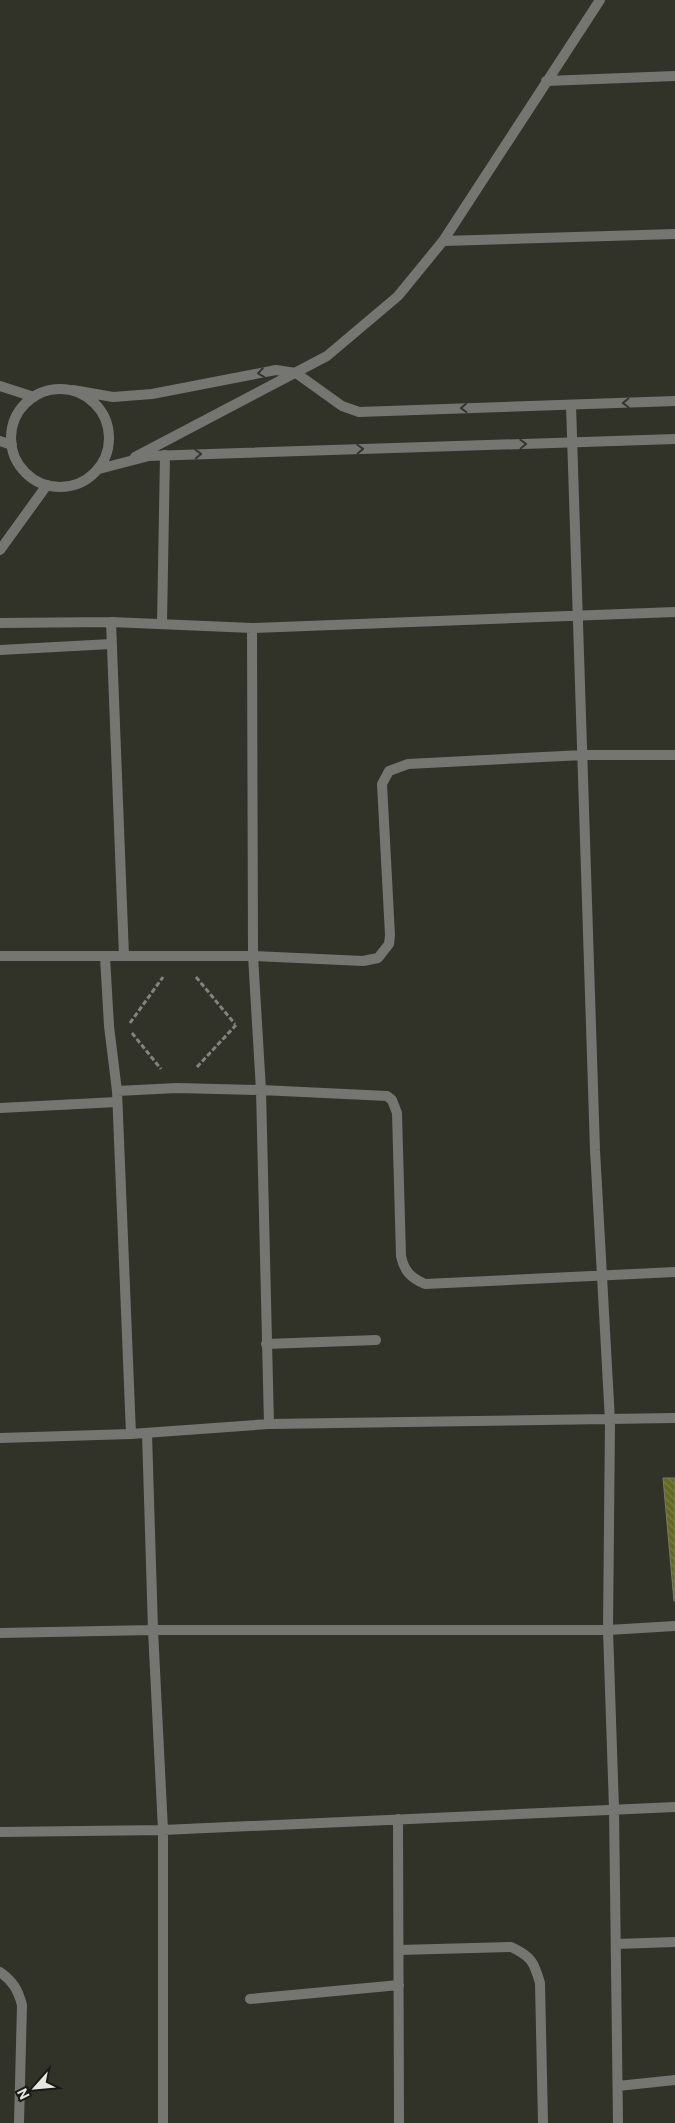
<svg xmlns="http://www.w3.org/2000/svg" width="675" height="2123" font-family="Roboto,sans-serif">
  <defs>
    <pattern id="building-back-hatch" width="6" height="6" patternUnits="userSpaceOnUse" patternTransform="scale(1.25)"><rect width="6" height="6" fill="#636822"/><path d="M-1 5l2 2M0 0l6 6M5-1l2 2" fill="none" stroke="#797e42"/></pattern>
  </defs>
  <rect width="100%" height="100%" fill="#313228"/>
  <!-- building -->
  <path fill="url(#building-back-hatch)" stroke="#78796e" d="M663,1478H675V1601H674Z"/>
  <g fill="none" stroke-linecap="round" stroke-linejoin="round">
    <!-- path -->
    <path stroke="#83847c" stroke-width="3" stroke-dasharray="5 2.5" stroke-linecap="butt" d="M196,977L235,1024
      M130,1023L163,977
      M132,1033L161,1069
      M197,1067L236,1025"/>
    <!-- pedestrian -->
    <path stroke="#757671" stroke-width="10" d="M0,650L111,644
      M266,1344L376,1340"/>
    <!-- minor -->
    <path stroke="#757671" stroke-width="10" d="M546,81L675,76
      M443,241L675,234
      M571,405L595,1150L610,1421L608,1630L614,1809L618,2123
      M135,457L327,356L398,296L443,241L600,0
      M0,550L47,485
      M111,622L124,956
      M0,623L111,622L252,628L675,612
      M162,624L165,455
      M252,628L253,956L261,1090L269,1424
      M0,956H253L363,961L378,958L389,944L390,935L382,784L389,771L408,764L583,755H675
      M105,957L109,1026L117,1091L131,1434
      M117,1091L177,1088L261,1090L387,1096L392,1100L397,1113L401,1256C404,1271 411,1278 425,1284L675,1272
      M0,1108L117,1102
      M147,1433L153,1630L163,1830V2123
      M0,1438L131,1434L269,1424L675,1418
      M0,1633L153,1630H608L675,1626
      M398,1819L399,2123
      M0,1832L163,1830L675,1807
      M616,1944L675,1942
      M399,1950L511,1947C531,1956 534,1962 540,1983L543,2123
      M0,1972C13,1981 18,1990 22,2005L19,2123
      M250,1999L399,1985
      M618,2086L675,2080"/>
    <!-- tertiary -->
    <path stroke="#757671" stroke-width="10" d="M0,386L34,397
      M11 438a49 49 0 1 1 98 0a49 49 0 1 1-98 0Z
      M73,390L113,397L152,394L276,370L296,373L342,406L359,412L675,401
      M0,441L12,445
      M99,469L149,456L675,439"/>
  </g>
  <!-- one-way arrows -->
  <defs><path id="oneway-chevron" d="M-2-3.5L2.5 0L-2 3.5" fill="none" stroke-width="1.6" stroke-linecap="round" stroke-linejoin="round" transform="scale(1.25)"/></defs>
  <g stroke="#353531">
    <use href="#oneway-chevron" transform="translate(261 373) rotate(171)"/>
    <use href="#oneway-chevron" transform="translate(626 403) rotate(178)"/>
    <use href="#oneway-chevron" transform="translate(464 408) rotate(178)"/>
    <use href="#oneway-chevron" transform="translate(523 444) rotate(-2)"/>
    <use href="#oneway-chevron" transform="translate(360 449) rotate(-2)"/>
    <use href="#oneway-chevron" transform="translate(198 454) rotate(-2)"/>
  </g>
  <!-- north arrow -->
  <g transform="translate(35 2088) rotate(243)" stroke="#191915" stroke-width="4" paint-order="stroke">
  <path d="M0-4L9 19L0 12L-9 19Z" fill="#e6e7e1"/>
  <text y="-8" font-size="14" font-weight="bold" text-anchor="middle" fill="#e6e7e1">N</text>
  </g>
</svg>
